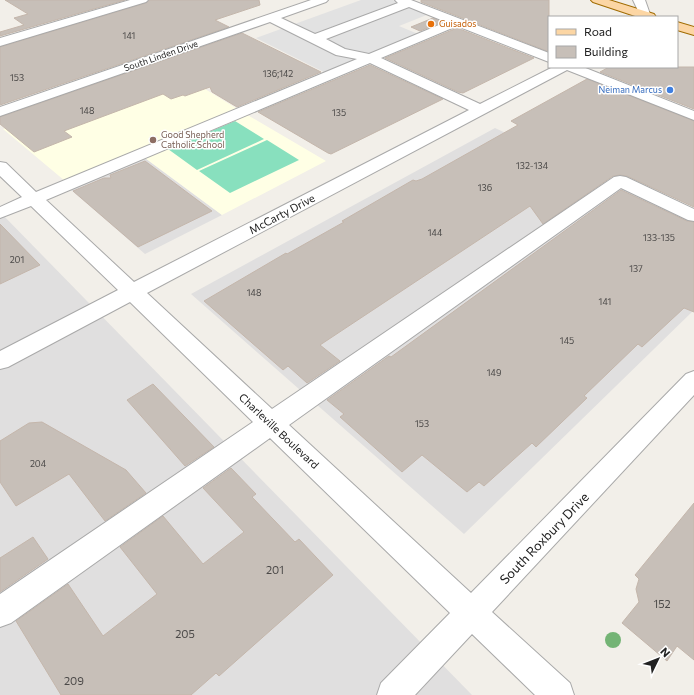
<svg xmlns="http://www.w3.org/2000/svg" width="694" height="695" font-family="Commissioner,sans-serif">
  <rect width="100%" height="100%" fill="#f2efe9"/>
  <!-- residential -->
  <path fill="#e0dfdf" d="M495,128L694,222V310L464,534L191,294Z
    M145,158L222,215L145,254L71,190Z
    M0,212L472,695H0Z"/>
  <!-- education -->
  <path fill="#ffffe5" d="M171,68L244,113L326,161L222,215L145,158L65,181L3,129Z"/>
  <!-- pitch -->
  <path fill="#88e0be" d="M235,121L264,139L197,170L168,149Z
    M267,140L299,160L230,193L199,171Z"/>
  <!-- parking -->
  <path fill="#e2e2e2" d="M361,0H393L429,14L399,26L418,34L326,73L256,38Z"/>
  <!-- building -->
  <path fill="#c7bfb8" stroke="#c4b6ab" d="M5,0H125L0,36V32L24,25L14,18L28,14Z
    M150,0H259L260,5L215,20L229,27L0,105V47L146,3Z
    M421,0H549V50L547,51L421,2Z
    M433,18L442,22L420,31L411,27Z
    M457,28L534,58L463,93L458,92L385,58Z
    M242,33L321,72L237,107L212,92L210,87L185,96L183,95L171,99L163,94L64,131L72,137L34,152L0,124V117Z
    M370,65L443,99L331,154L328,153L258,112Z
    M609,67H694V109L600,72Z
    M587,79L694,121V207L627,176L620,175L613,176L543,224L530,206L320,345L340,361L307,383L288,366L283,370L204,301L286,253L287,254L344,222L342,221L413,180L416,181L422,179L518,125L511,121Z
    M145,161L212,211L138,247L73,191L104,178H111L110,175Z
    M621,190L687,221L694,222V312L684,308L642,347L638,344L584,396L587,398L536,447L532,443L484,486L479,482L467,492L422,455L402,472L340,417L344,414L327,400L389,356L391,357Z
    M0,224L40,265L0,284Z
    M153,384L214,447L185,466L127,400Z
    M42,422L126,470L146,493L105,521L69,474L16,506L0,482V441L29,423Z
    M231,468L256,494L252,497L295,542L299,539L333,575L219,676L216,673L191,695H61L16,621L68,584L103,636L157,594L120,547L163,516L203,564L244,532L203,488Z
    M694,503V660L677,646L667,661L622,623L639,602L636,589L639,579L635,575Z
    M33,537L48,559L0,592V558Z"/>
  <g fill="none" stroke-linecap="round" stroke-linejoin="round">
    <!-- minor casing -->
    <g stroke="#a9a9a9" stroke-width="2">
      <path id="minor" d="M130,0H148L146,2L0,46V38Z
        M311,0H328L326,2L281,18L315,34L398,3L395,0H411L549,53V62L457,26L381,58L480,104L553,67H583L694,111V120L567,70L147,293L272,409L614,177L620,176L626,177L694,209V221L688,220L621,188L289,425L471,593L686,374L694,371V395L492,612L570,683L574,695H535L472,634L415,695H377L381,683L450,613L270,438L11,623L0,627V594L253,422L130,302L8,367L0,369V351L118,290L31,206L0,218V207L22,197L0,176V162L6,163L36,192L357,59L336,55L270,22L0,116V107ZM409,7L446,22L369,54L345,49L326,39ZM370,63L469,110L134,282L46,200Z
        M633,0H645L651,17H641Z"/>
    </g>
    <!-- major casing -->
    <g stroke="#a06b00" stroke-width="2">
      <path id="major" d="M591,0H609L654,14L656,17H638L593,2Z
        M677,22L694,27V35L677,30Z"/>
    </g>
    <!-- minor -->
    <use href="#minor" fill="#fff" fill-rule="evenodd"/>
    <!-- major -->
    <use href="#major" fill="#fcd6a4" fill-rule="evenodd"/>
  </g>
  <!-- trees -->
  <circle fill="#74b475" cx="613" cy="640" r="8"/>
  <!-- markers -->
  <circle fill="#e8710a" stroke="#fff" stroke-width="1.5" cx="431" cy="24" r="4"/>
  <circle fill="#3f7fe0" stroke="#fff" stroke-width="1.5" cx="670" cy="90" r="4"/>
  <circle fill="#8d6e63" stroke="#fff" stroke-width="1.5" cx="153" cy="140" r="4"/>
  <g text-anchor="middle" stroke-width="3" stroke-linejoin="round" paint-order="stroke">
    <!-- far-food labels -->
    <g font-size="9" fill="#c56008" stroke="#fff" text-anchor="start">
      <text x="439" y="27">Guisados</text>
    </g>
    <!-- number labels -->
    <g font-size="9" fill="#4b4948">
      <text x="129" y="39">141</text>
      <text x="278" y="77">136;142</text>
      <text x="17" y="81">153</text>
      <text x="87" y="114">148</text>
      <text x="339" y="116">135</text>
      <text x="532" y="169">132-134</text>
      <text x="485" y="191">136</text>
      <text x="435" y="236">144</text>
      <text x="659" y="241">133-135</text>
      <text x="17" y="263">201</text>
      <text x="636" y="272">137</text>
      <text x="254" y="296">148</text>
      <text x="605" y="305">141</text>
      <text x="567" y="344">145</text>
      <text x="494" y="376">149</text>
      <text x="422" y="427">153</text>
      <text x="38" y="467">204</text>
    </g>
    <!-- far-street labels -->
    <g font-size="9" fill="#222" stroke="#fff">
      <text transform="translate(161 56) rotate(-19)" y="3">South Linden Drive</text>
    </g>
    <!-- far-shop labels -->
    <g font-size="9" fill="#366cbe" stroke="#fff" text-anchor="end">
      <text x="662" y="93">Neiman Marcus</text>
    </g>
    <!-- far-education labels -->
    <g font-size="9" fill="#785e54" stroke="#fff" text-anchor="start">
      <text x="161" y="138">Good Shepherd<tspan x="161" dy="10">Catholic School</tspan></text>
    </g>
    <!-- street labels -->
    <g font-size="11" fill="#222" stroke="#fff">
      <text transform="translate(282 214) rotate(-28)" y="4">McCarty Drive</text>
      <text transform="translate(279 431) rotate(43)" y="4">Charleville Boulevard</text>
    </g>
    <!-- near-number labels -->
    <g font-size="11" fill="#4b4948">
      <text x="275" y="574">201</text>
      <text x="662" y="608">152</text>
      <text x="185" y="638">205</text>
      <text x="74" y="685">209</text>
    </g>
    <!-- near-street labels -->
    <g font-size="13" fill="#222" stroke="#fff">
      <text transform="translate(544 538) rotate(-46)" y="5">South Roxbury Drive</text>
    </g>
  </g>
  <!-- legend -->
  <rect x="548" y="16" width="130" height="52" fill="#ffffff" stroke="#a7a7a7"/>
  <rect x="556" y="29" width="20" height="6" fill="#fcd6a4" stroke="#a7a7a7"/>
  <text x="584" y="36" font-size="12" fill="#222222">Road</text>
  <rect x="556" y="46" width="20" height="12" fill="#c7bfb8" stroke="#a7a7a7"/>
  <text x="584" y="56" font-size="12" fill="#222222">Building</text>
  <!-- north arrow -->
  <g transform="translate(658 659) rotate(47)" stroke="#ffffff" stroke-width="3" paint-order="stroke">
  <path d="M0-3L7 15L0 10L-7 15Z" fill="#222222"/>
  <text y="-6" font-size="11" font-weight="bold" text-anchor="middle" fill="#222222">N</text>
  </g>
</svg>
